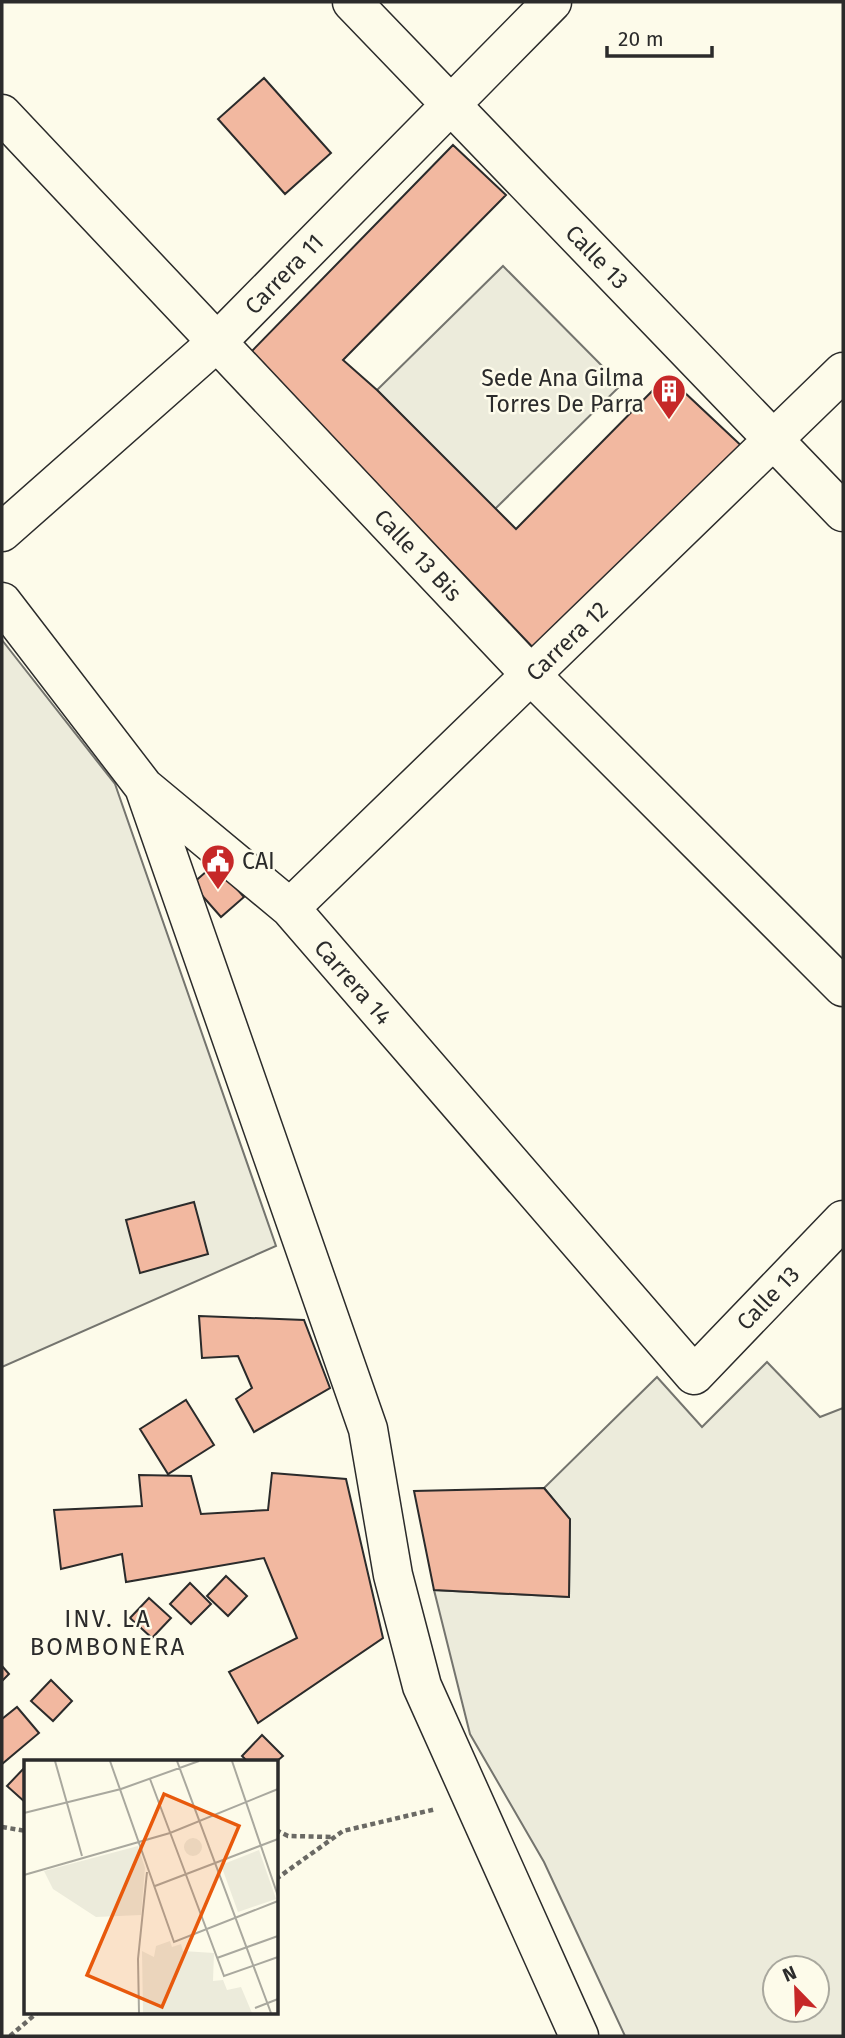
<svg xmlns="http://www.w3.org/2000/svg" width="845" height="2038" font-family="'Fira Sans',sans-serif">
  <rect width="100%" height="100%" fill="#fdfbea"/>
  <!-- green -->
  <path fill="#ecebdb" stroke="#74746e" stroke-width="2" fill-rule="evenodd" d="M503,266L621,385L495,509L377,390Z
    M2,640L115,784L276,1246L2,1367Z
    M767,1362L820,1417L843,1408V2036H625L544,1862L470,1734L434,1590L569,1597L570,1520L544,1488L657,1377L702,1427ZM775,1968H817V2010H775Z"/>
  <!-- building -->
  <path fill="#f2b8a0" stroke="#2b2b2b" stroke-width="2" d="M264,78L331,153L285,194L218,119Z
    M453,145L506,195L343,360L377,390L516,529L667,376L748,452L541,656L251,352Z
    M215,864L244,897L221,917L192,884Z
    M194,1202L208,1254L140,1273L126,1220Z
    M199,1316L304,1320L330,1388L254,1432L236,1399L252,1388L238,1356L202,1358Z
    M186,1400L214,1445L168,1474L140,1429Z
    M272,1473L346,1479L383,1638L258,1723L229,1672L297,1638L264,1558L126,1582L122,1554L61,1569L54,1510L142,1506L139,1475L191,1476L201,1514L268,1510Z
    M544,1488L570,1519L569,1597L434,1590L414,1491Z
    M226,1576L247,1596L228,1616L207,1596Z
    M190,1583L211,1604L191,1624L170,1604Z
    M149,1598L171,1618L152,1638L130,1618Z
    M2,1666L9,1674L2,1681Z
    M51,1680L72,1701L53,1721L31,1701Z
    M17,1707L39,1733L2,1764V1719Z
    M262,1735L283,1756L276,1762H248L242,1756Z
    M26,1766V1803L7,1786Z"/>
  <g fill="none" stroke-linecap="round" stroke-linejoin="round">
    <!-- minor casing -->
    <g stroke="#2b2b2b" stroke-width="41">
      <path id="minor" d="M352,2L843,512
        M2,114L532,676L843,987
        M2,532L217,342L552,2
        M2,602L144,787L290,908L694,1375L843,1220
        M144,787L368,1429L393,1575L422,1686L579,2036
        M290,908L843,372"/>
    </g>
    <!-- path -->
    <path stroke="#6a6964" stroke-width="4.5" stroke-dasharray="5 3.5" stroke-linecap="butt" d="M2,1827L26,1831
      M276,1830L288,1836L334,1837
      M276,1879L343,1831L436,1809
      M10,2036L38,2012"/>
    <!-- minor -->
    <use href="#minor" stroke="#fdfbea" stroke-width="38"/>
  </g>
  <!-- icons -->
  <defs>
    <g id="building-pin" transform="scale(1.75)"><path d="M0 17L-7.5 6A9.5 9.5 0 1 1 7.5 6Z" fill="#c62828" stroke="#fdfbea"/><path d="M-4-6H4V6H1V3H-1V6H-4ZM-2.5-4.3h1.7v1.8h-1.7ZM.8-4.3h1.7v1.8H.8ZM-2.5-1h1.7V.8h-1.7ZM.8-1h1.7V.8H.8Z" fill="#fff"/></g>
    <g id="civic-pin" transform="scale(1.75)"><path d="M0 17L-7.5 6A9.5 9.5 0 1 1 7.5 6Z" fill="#c62828" stroke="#fdfbea"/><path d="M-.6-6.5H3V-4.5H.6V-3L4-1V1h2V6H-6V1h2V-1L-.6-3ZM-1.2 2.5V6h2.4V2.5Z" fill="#fff"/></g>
  </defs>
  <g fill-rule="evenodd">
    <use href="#building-pin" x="669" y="391"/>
    <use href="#civic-pin" x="218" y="861"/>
  </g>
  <g text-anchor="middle" stroke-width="5" stroke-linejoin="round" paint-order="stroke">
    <!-- street labels -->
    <g font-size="23" fill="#2b2b2b" stroke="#fdfbea">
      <text transform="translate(597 257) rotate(46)" y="8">Calle 13</text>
      <text transform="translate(284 274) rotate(-46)" y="8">Carrera 11</text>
      <text transform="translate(418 555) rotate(47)" y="8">Calle 13 Bis</text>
      <text transform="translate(567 641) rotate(-44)" y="8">Carrera 12</text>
      <text transform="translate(353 982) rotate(49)" y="8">Carrera 14</text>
      <text transform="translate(768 1298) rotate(-46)" y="8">Calle 13</text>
    </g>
    <!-- poi labels -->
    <g font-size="23" fill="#2b2b2b" stroke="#fdfbea" text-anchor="end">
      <text x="644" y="386">Sede Ana Gilma<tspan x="644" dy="26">Torres De Parra</tspan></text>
      <text x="242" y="869" text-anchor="start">CAI</text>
    </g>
    <!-- neighbourhood labels -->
    <g font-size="24" letter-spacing="2" fill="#2b2b2b" stroke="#fdfbea">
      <text x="108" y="1627">INV. LA<tspan x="108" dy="28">BOMBONERA</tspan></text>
    </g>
  </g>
  <!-- overview -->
  <g transform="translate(24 1760)">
    <rect width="254" height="254" fill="#fdfbea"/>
    <path d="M160 87a9 9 0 1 1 18 0a9 9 0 1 1-18 0ZM114,86L121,108L117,155L72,157L29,129L20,111ZM235,90L252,139L214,152L197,105ZM146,181L148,187L157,184L159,191L190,193L189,221L199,220L203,230L217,227L228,253H119L118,191L130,197L132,186Z" fill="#ecebdb"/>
    <path fill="none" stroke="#a9a89e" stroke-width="2" d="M31,1L58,96M86,1L150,182L254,141M153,1L247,253M208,1L254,136M126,19L200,216L254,197M0,53L97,29L175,1M0,115L146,73L254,29M131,126L254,79M193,198L254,176M231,248L254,239M115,253L114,199L123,112"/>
    <path fill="#e8590c" fill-opacity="0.15" stroke="#e8590c" stroke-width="3.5" d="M140,34L215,66L138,247L63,215Z"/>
    <rect width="254" height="254" fill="none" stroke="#2b2b2b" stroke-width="3.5"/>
  </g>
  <!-- border -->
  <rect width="845" height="2038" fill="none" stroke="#2b2b2b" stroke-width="7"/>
  <!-- north arrow -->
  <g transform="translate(796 1989) rotate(337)"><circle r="33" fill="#fdfbea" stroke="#a9a89e" stroke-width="2"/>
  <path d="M0-5L12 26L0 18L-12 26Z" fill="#c62828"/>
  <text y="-10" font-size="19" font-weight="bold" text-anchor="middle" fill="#2b2b2b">N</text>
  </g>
  <!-- scale -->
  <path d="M607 46v10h105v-10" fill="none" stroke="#2b2b2b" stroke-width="3.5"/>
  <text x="618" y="46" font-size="21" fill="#2b2b2b" stroke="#fdfbea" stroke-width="5" paint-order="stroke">20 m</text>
</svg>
